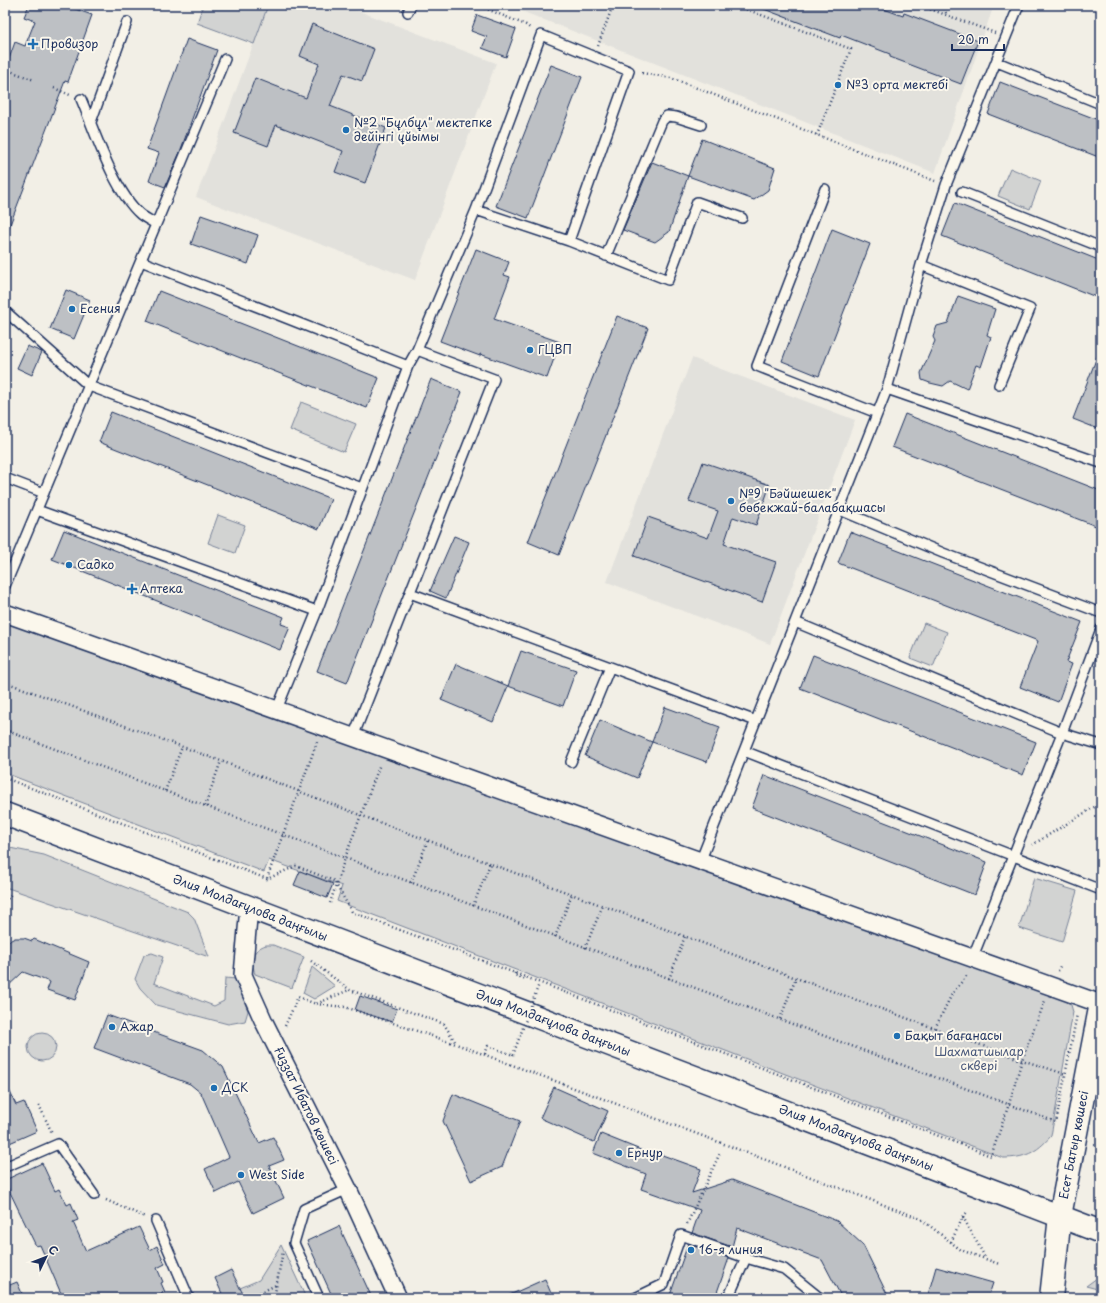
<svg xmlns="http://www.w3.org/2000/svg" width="1106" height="1303" font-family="'Playpen Sans',sans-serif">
  <rect width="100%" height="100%" fill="#f2efe6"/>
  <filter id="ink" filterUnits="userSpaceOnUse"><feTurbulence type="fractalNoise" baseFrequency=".025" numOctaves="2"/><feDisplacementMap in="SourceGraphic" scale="8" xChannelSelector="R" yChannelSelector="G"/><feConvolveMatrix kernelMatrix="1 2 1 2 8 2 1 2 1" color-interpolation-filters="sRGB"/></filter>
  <g filter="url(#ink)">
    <!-- built -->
    <path fill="#e2e1dc" d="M268,5H343L496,63L415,280L196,197Z
      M506,5H994L935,173Z
      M692,358L855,420L770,644L607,582Z"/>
    <!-- green -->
    <path fill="#d2d3d2" stroke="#768198" d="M203,5H268L254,44L197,23Z
      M1010,168L1041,181L1030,209L998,196Z
      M301,402L356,424L344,452L290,430Z
      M218,515L245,525L235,553L208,543Z
      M5,622L1066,1001L1071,1005L1073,1012L1051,1136C1036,1153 1025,1158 1003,1158L337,901L342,886L269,860L264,872L5,773Z
      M924,623L947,632L933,667L910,658Z
      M5,847L44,855L188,912L194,918L209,957L5,887Z
      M1034,878L1077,891L1062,942L1019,928Z
      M266,945H273L304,957L292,988L255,974C251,960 251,950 266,945Z
      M152,953L163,957L154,983L214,1006L224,1001L225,978L236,979L248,1011L245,1021L228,1024L156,1005L140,988L135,979L144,955Z
      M312,967L335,986L314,999L303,993Z
      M28 1047a14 14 0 1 1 28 0a14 14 0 1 1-28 0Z
      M281,1245L306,1298H234L240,1288L259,1280Z
      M1101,1275V1290L1086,1286Z"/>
    <!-- building -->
    <path fill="#bdc0c4" stroke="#1b2f5e" d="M29,5H64L92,15L68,82L65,81L6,235H5V70L15,42L25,46L35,21L24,17Z
      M757,5H873L903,16L904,13L978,41L961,84L890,57V54L841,35L840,38L756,6Z
      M477,15L516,29L506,57L482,48L487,37L471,31Z
      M312,24L374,49L362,81L343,74L330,106L386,128L365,183L335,172L343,151L276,125L268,146L234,133L255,78L306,98L319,64L300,56Z
      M187,39L217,50L180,152L165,187L149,181L159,153L147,149Z
      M551,65L582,77L528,218L496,206Z
      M1000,82L1101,121V158L988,114Z
      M702,139L775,168L768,190L754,200L688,176Z
      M652,162L688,176L669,232L655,242L623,230Z
      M955,203L1101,261V299L942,236Z
      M201,215L258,235L248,264L191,244Z
      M832,229L870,244L819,376L782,361Z
      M476,249L509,262L504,275L510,277L494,319L560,342L547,378L480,354V356L440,341Z
      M66,290L90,300L74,339L50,329Z
      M159,291L379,378L367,408L147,321Z
      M958,296L995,309L987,335L991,337L981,367L976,365L967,389L950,381L943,386L930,383L922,380L921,373L935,341L933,337L937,326L948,323Z
      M617,316L648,328L559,555L528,542Z
      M27,346L42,352L32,375L17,368Z
      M1100,349H1101V430L1073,419Z
      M431,379L462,392L347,683L317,671Z
      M111,412L331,499L319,529L99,442Z
      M905,414L1101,491V528L892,447Z
      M703,462L770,485L756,525L733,517L724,544L776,562L762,602L634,556L648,517L708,538L718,511L689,501Z
      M64,530L284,617L281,624L290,627L280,650L52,559Z
      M850,532L1082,622L1066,662L1072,664L1058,702L1020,687L1038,641L838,563Z
      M454,536L469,542L446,598L430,591Z
      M521,651L576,670L563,706L508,686Z
      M813,655L1036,742L1023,775L800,688Z
      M456,664L508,686L493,722L441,700Z
      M665,707L720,727L707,762L652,742Z
      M600,720L652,742L637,778L585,756Z
      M764,775L987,862L975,895L752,808Z
      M300,871L333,884L327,898L294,885Z
      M15,938H24L32,941L34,939L89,962L75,1000L47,990L50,982L23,972L5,989V943Z
      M360,996L397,1009L392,1022L355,1010Z
      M107,1015L203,1050L223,1067L259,1143L273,1137L278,1147L284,1160L269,1166L284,1198L253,1213L238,1182L216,1193L205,1169L229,1157L201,1093L190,1084L94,1048Z
      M5,1081L16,1105L24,1102L37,1131L5,1145Z
      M554,1087L608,1111L594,1142L540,1118Z
      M453,1094L520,1121L502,1167L471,1181L443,1121Z
      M601,1134L653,1155L654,1152L701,1169L692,1193L732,1180L837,1221L863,1245L889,1298H842L822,1260L737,1228L732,1247L692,1233L700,1210L641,1189L646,1174L593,1153Z
      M42,1163L55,1191L59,1189L67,1205L71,1203L78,1220L73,1222L86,1251L139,1227L150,1250L157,1246L165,1264L157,1268L163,1282L161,1283L165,1292L153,1298H63L40,1245L36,1246L5,1182V1180Z
      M339,1226L372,1298H333L328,1287L307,1241Z
      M688,1244L729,1258L715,1298H669Z
      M936,1267L993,1283L988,1298H927Z
      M231,1270L243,1294L234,1298H224L215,1278Z
      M545,1279L553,1298H503Z
      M17,1282L24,1298H5V1287Z"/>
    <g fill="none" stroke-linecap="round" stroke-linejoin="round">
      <!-- service casing -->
      <g stroke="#1b2f5e" stroke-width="12">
        <path id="service" d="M408,12L411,5
          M997,62L1101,104
          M81,99C95,132 114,191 140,214C145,218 151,221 156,224
          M91,122L127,22
          M825,189L757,366L877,413
          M962,192L1101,247
          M569,241L668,280L697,202L742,218
          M606,256L662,121L667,116L676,117L701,125
          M141,261L408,366
          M921,265L1030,309L999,385
          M5,311L89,386L362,488
          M887,389L1101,463
          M5,478L44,493
          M37,510L317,611L277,709
          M840,510L943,553L1101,613
          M5,586L225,59
          M410,593L756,721
          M317,611L408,366L417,350
          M795,622L1062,733L1101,745
          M353,737L494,379L417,350L476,210L541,35L629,71L569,241L476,210
          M744,751L1101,890
          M571,762L610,667
          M700,862L887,389L921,265L946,185L1019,5
          M972,959L1062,733L1101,629
          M5,1167L58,1144L94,1195
          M156,1221L189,1298
          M319,1298L294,1243L304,1209L348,1189
          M635,1298L664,1284L681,1235L746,1258
          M730,1298L729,1296L746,1258L784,1269L820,1298"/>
      </g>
      <!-- minor casing -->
      <g stroke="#1b2f5e" stroke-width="20">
        <path id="minor" d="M5,613C371,742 735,876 1101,1004
          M249,907L243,975L264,1022L348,1189L398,1298"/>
      </g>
      <!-- tertiary casing -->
      <g stroke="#1b2f5e" stroke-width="25">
        <path id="tertiary" d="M1051,1298L1060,1216L1101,1003"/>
      </g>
      <!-- primary casing -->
      <g stroke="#1b2f5e" stroke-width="25">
        <path id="primary" d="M5,814L1101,1232"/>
      </g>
      <!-- path -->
      <path stroke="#1b2f5e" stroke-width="2.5" stroke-dasharray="1 3" stroke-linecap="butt" d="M389,5L396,8
        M477,5L526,25L531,29
        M735,5L851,49L817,135
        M919,5L995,33
        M942,5L947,15
        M598,46L613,5
        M5,69L34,80
        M642,73L671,78L935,181
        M54,88L70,95
        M5,682L221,761L360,815L796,978L1022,1060L1065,1074
        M5,730L165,791L1056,1122L1077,1014
        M5,778L267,879L296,866L334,881L352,912L515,973L991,1156L1009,1104L1022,1060L1045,1001
        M165,791L182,747
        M205,806L221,761
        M1032,845L1101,803
        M267,878L317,742
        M411,883L428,840
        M5,902L12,893
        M330,903L345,858L380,764
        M473,906L490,864
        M555,937L572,894
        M585,948L603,905
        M311,961L350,990L444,1024L456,1043
        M1058,971L1061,964
        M515,973L514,975L526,979
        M669,979L685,936
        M316,1004L345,1007L456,1044L724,1144L921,1219L961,1250L999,1264
        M780,1019L796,978
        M285,1026L298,997L316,1004L349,990
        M935,1028L952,994L968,974
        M485,1054L488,1046L513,1055
        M39,1105L52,1133
        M1094,1145L1101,1147
        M106,1200L145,1217
        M963,1217L986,1259
        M687,1224L720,1153
        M951,1242L963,1217L968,1211
        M249,1298L276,1285
        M274,1298L283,1251"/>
      <!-- service -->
      <use href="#service" stroke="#fbf7ec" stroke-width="9"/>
      <!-- minor -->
      <use href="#minor" stroke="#fbf7ec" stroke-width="17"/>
      <!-- tertiary -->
      <use href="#tertiary" stroke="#fbf7ec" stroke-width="22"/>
      <!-- primary -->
      <use href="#primary" stroke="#fbf7ec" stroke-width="22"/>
      <!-- path-bridge -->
      <path stroke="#1b2f5e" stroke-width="2.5" stroke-dasharray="1 3" stroke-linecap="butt" d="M513,1055L539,984"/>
    </g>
  </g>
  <!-- markers -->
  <g fill="#1f6fb2" stroke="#fbf7ec" stroke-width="1.5">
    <path d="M31 38h4v4h4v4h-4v4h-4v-4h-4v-4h4z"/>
    <circle cx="838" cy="85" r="4"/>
    <circle cx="346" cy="130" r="4"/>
    <circle cx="72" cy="309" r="4"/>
    <circle cx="530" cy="350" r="4"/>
    <circle cx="731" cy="501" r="4"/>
    <circle cx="69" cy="565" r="4"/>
    <path d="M130 583h4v4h4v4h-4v4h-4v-4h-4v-4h4z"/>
    <circle cx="112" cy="1027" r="4"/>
    <circle cx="897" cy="1036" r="4"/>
    <circle cx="214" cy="1088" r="4"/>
    <circle cx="619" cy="1153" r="4"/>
    <circle cx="241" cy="1175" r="4"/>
    <circle cx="691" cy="1250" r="4"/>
  </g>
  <g text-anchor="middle" stroke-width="4" stroke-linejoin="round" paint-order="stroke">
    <!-- poi labels -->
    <g font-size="12" fill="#1b2f5e" stroke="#fbf7ec" text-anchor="start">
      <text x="41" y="48">Провизор</text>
      <text x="846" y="89">№3 орта мектебі</text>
      <text x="354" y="127">№2 "Бұлбұл" мектепке<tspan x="354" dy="14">дейінгі ұйымы</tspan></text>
      <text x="80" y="313">Есения</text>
      <text x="538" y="354">ГЦВП</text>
      <text x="739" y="498">№9 "Бәйшешек"<tspan x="739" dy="14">бөбекжай-балабақшасы</tspan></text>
      <text x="77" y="569">Садко</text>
      <text x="140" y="593">Аптека</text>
      <text x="120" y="1031">Ажар</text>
      <text x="905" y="1040">Бақыт бағанасы</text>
      <text x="222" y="1092">ДСК</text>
      <text x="627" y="1157">Ернур</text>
      <text x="249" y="1179">West Side</text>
      <text x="699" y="1254">16-я линия</text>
    </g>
    <!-- street labels -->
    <g font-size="12" fill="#1b2f5e" stroke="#fbf7ec">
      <text transform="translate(250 908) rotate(21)" y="4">Әлия Молдағұлова даңғылы</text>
      <text transform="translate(553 1023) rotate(21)" y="4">Әлия Молдағұлова даңғылы</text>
      <text transform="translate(306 1106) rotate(64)" y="4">Ғиззат Ибатов көшесі</text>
      <text transform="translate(856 1138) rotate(21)" y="4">Әлия Молдағұлова даңғылы</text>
      <text transform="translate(1074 1145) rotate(-79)" y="4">Есет Батыр көшесі</text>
    </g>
    <!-- park labels -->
    <g font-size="12" fill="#49587b" stroke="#fbf7ec">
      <text x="979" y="1056">Шахматшылар<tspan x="979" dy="14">сквері</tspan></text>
    </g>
  </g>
  <!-- margin -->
  <rect width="1106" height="1303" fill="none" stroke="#fbf7ec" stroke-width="20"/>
  <rect x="10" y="10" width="1086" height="1283" fill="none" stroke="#1b2f5e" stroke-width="1.5" filter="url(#ink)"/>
  <!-- north arrow -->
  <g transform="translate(46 1257) rotate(47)" stroke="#fbf7ec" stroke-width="3" paint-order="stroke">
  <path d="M0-3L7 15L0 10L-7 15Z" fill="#1b2f5e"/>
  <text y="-6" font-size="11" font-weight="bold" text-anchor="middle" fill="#1b2f5e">С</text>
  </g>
  <!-- scale -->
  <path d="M952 44v6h52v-6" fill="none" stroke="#1b2f5e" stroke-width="2"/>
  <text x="958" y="44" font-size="12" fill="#1b2f5e" stroke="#fbf7ec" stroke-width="3" paint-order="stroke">20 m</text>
</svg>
